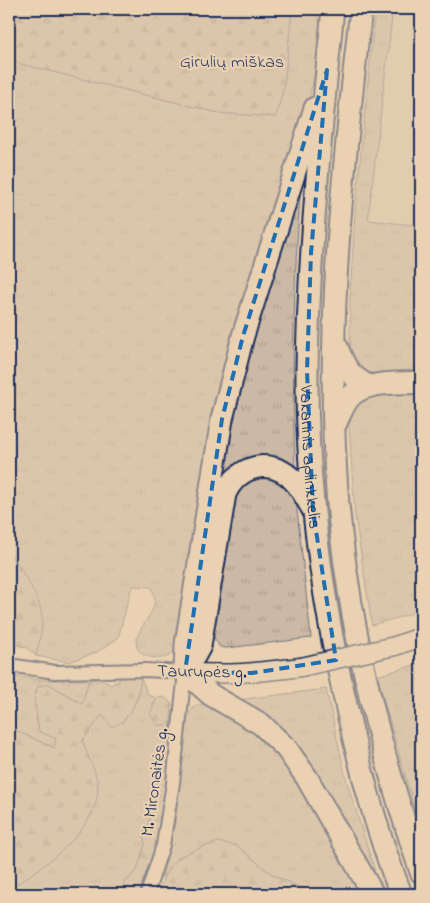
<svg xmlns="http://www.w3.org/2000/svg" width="430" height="903" font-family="'Indie Flower',sans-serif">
  <defs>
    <pattern id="grass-tufts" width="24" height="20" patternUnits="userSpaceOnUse" patternTransform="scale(1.25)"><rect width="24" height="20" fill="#cbb9a5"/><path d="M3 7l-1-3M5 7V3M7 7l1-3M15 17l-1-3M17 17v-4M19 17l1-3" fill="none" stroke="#ae9f90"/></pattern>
    <pattern id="forest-firs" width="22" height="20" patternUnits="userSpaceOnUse" patternTransform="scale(1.25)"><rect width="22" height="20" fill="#cbb9a5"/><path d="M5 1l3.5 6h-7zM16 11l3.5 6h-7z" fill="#ae9f90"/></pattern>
  </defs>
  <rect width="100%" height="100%" fill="#e9d1b1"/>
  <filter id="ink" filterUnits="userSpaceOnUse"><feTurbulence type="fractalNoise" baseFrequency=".02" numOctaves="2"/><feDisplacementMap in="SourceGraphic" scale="10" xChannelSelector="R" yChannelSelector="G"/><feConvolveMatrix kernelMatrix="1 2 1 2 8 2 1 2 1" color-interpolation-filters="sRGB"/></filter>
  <g filter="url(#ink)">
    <!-- built -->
    <path fill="#dac5ab" d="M393,9H421V226L368,220Z"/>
    <!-- grass -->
    <path fill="url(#grass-tufts)" stroke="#737482" d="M292,9H323L314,77L178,647C173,653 170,657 162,658C155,659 149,657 143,654C124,642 151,619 154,606C156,598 154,593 151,587L132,586L118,638L97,652L69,662L36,656L42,625L31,587L9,552V61L219,113L275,117L284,86Z
      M375,9H393L368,220L421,226V373H364L358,369L350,354V298L355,213Z
      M301,185C293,281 292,376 295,472L287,467L220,487L229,426L249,343Z
      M421,389V611L372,625L355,516L348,411L360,396Z
      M263,475L288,484L296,501L311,638L227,648L220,647L211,633L233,493L238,486Z
      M421,663V832L377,676Z
      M9,675L41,680H89L82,704L49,684L36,717L39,731L56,739L54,748L17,731H9Z
      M141,678L148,695L157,698L153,704L166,725L171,721L168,788L161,786L156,798L158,801L143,835L145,844L137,870L125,883L121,894H9V889C42,867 68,844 93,813L82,741L102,715L122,723L138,698Z
      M326,689L347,783L375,871L237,700Z
      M203,704L244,720L280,749L365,894H314L273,875L237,846L180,856L162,878L175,823L188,715L196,705Z"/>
    <!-- forest -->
    <path fill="url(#forest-firs)" stroke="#737482" d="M9,9H292L284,86L276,117L219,113L9,61Z
      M9,552C22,573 44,599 42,626C41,636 38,646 36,656L26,647L9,644Z
      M134,676L141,678C138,698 133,719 112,727L102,715L82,741C87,755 98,774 98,788C97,832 42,868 9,889V731H17L54,748L56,739L39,731L34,698L38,686L49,684L82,704L89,680H103L111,685L123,677Z
      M164,697L172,704L171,721L166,725H157L150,714L157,698Z
      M157,782L168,788L154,859L142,894H121L125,883L137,870L145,844L143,835L158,801L156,798L150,796L151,784Z
      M217,842L237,846L273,875L314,894H158C168,856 184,854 217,842Z"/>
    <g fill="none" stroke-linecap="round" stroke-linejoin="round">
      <!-- minor casing -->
      <g stroke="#1b2f5e" stroke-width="16">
        <path id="minor" d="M9,665L55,672L145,670L185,672L173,783L163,845L147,894"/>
      </g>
      <!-- secondary casing -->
      <g stroke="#1b2f5e" stroke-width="21">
        <path id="secondary" d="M395,646L421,637
          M185,672C224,676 262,672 301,667"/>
      </g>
      <!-- trunk casing -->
      <g stroke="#1b2f5e" stroke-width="25">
        <g id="trunk">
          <path id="s1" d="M333,9C321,129 309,248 307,369C306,477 320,585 343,691C358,760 375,828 401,894"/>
          <path d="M361,9C343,169 325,330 337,491C347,621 379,749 421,872"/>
          <path d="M336,345C345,366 347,375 369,386"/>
          <path d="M336,423C340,414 344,403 351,396C368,380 400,384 421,382"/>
          <path d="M194,657L200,646L225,494C238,465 272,456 295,482C302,489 307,500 312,508"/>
          <path d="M185,672L186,644L222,419L243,336L315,108"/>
          <path d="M185,672L211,695L261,724L286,748L307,778L373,894"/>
        </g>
      </g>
      <!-- minor -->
      <use href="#minor" stroke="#e9d1b1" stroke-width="12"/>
      <!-- secondary -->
      <use href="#secondary" stroke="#e9d1b1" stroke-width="18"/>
      <!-- trunk -->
      <use href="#trunk" stroke="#e9d1b1" stroke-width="21"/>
      <!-- secondary-bridge casing -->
      <g stroke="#1b2f5e" stroke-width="21" stroke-linecap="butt">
        <path id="secondary-bridge" d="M301,667L395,646"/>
      </g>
      <!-- secondary-bridge -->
      <use href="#secondary-bridge" stroke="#e9d1b1" stroke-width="18"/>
    </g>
  </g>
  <!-- marked area -->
  <path d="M0 0H430V903H0ZM327,70L311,253L307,371L313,511L336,660L252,673L185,672L222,419L243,336Z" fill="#e9d1b1" fill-opacity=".55" fill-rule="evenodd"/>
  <path fill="none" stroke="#1f6fb2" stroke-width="4" stroke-dasharray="10 6" stroke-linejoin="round" d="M327,70L311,253L307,371L313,511L336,660L252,673L185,672L222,419L243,336Z"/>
  <g text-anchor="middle" stroke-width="4.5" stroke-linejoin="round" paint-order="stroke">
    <!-- park labels -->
    <g font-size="18" fill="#354469" stroke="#e9d1b1">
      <text x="232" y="67">Girulių miškas</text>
    </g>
    <!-- street labels -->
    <g font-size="18" fill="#1b2f5e" stroke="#e9d1b1">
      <text dy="6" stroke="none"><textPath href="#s1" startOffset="449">Vakarinis aplinkkelis</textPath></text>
      <text transform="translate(202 671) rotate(1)" y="6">Taurupės g.</text>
      <text transform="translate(154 782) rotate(-82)" y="6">M. Mironaitės g.</text>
    </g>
  </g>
  <!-- margin -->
  <rect width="430" height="903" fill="none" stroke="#e9d1b1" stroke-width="30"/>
  <rect x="15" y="15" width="400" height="873" fill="none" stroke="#1b2f5e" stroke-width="2" filter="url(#ink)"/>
</svg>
